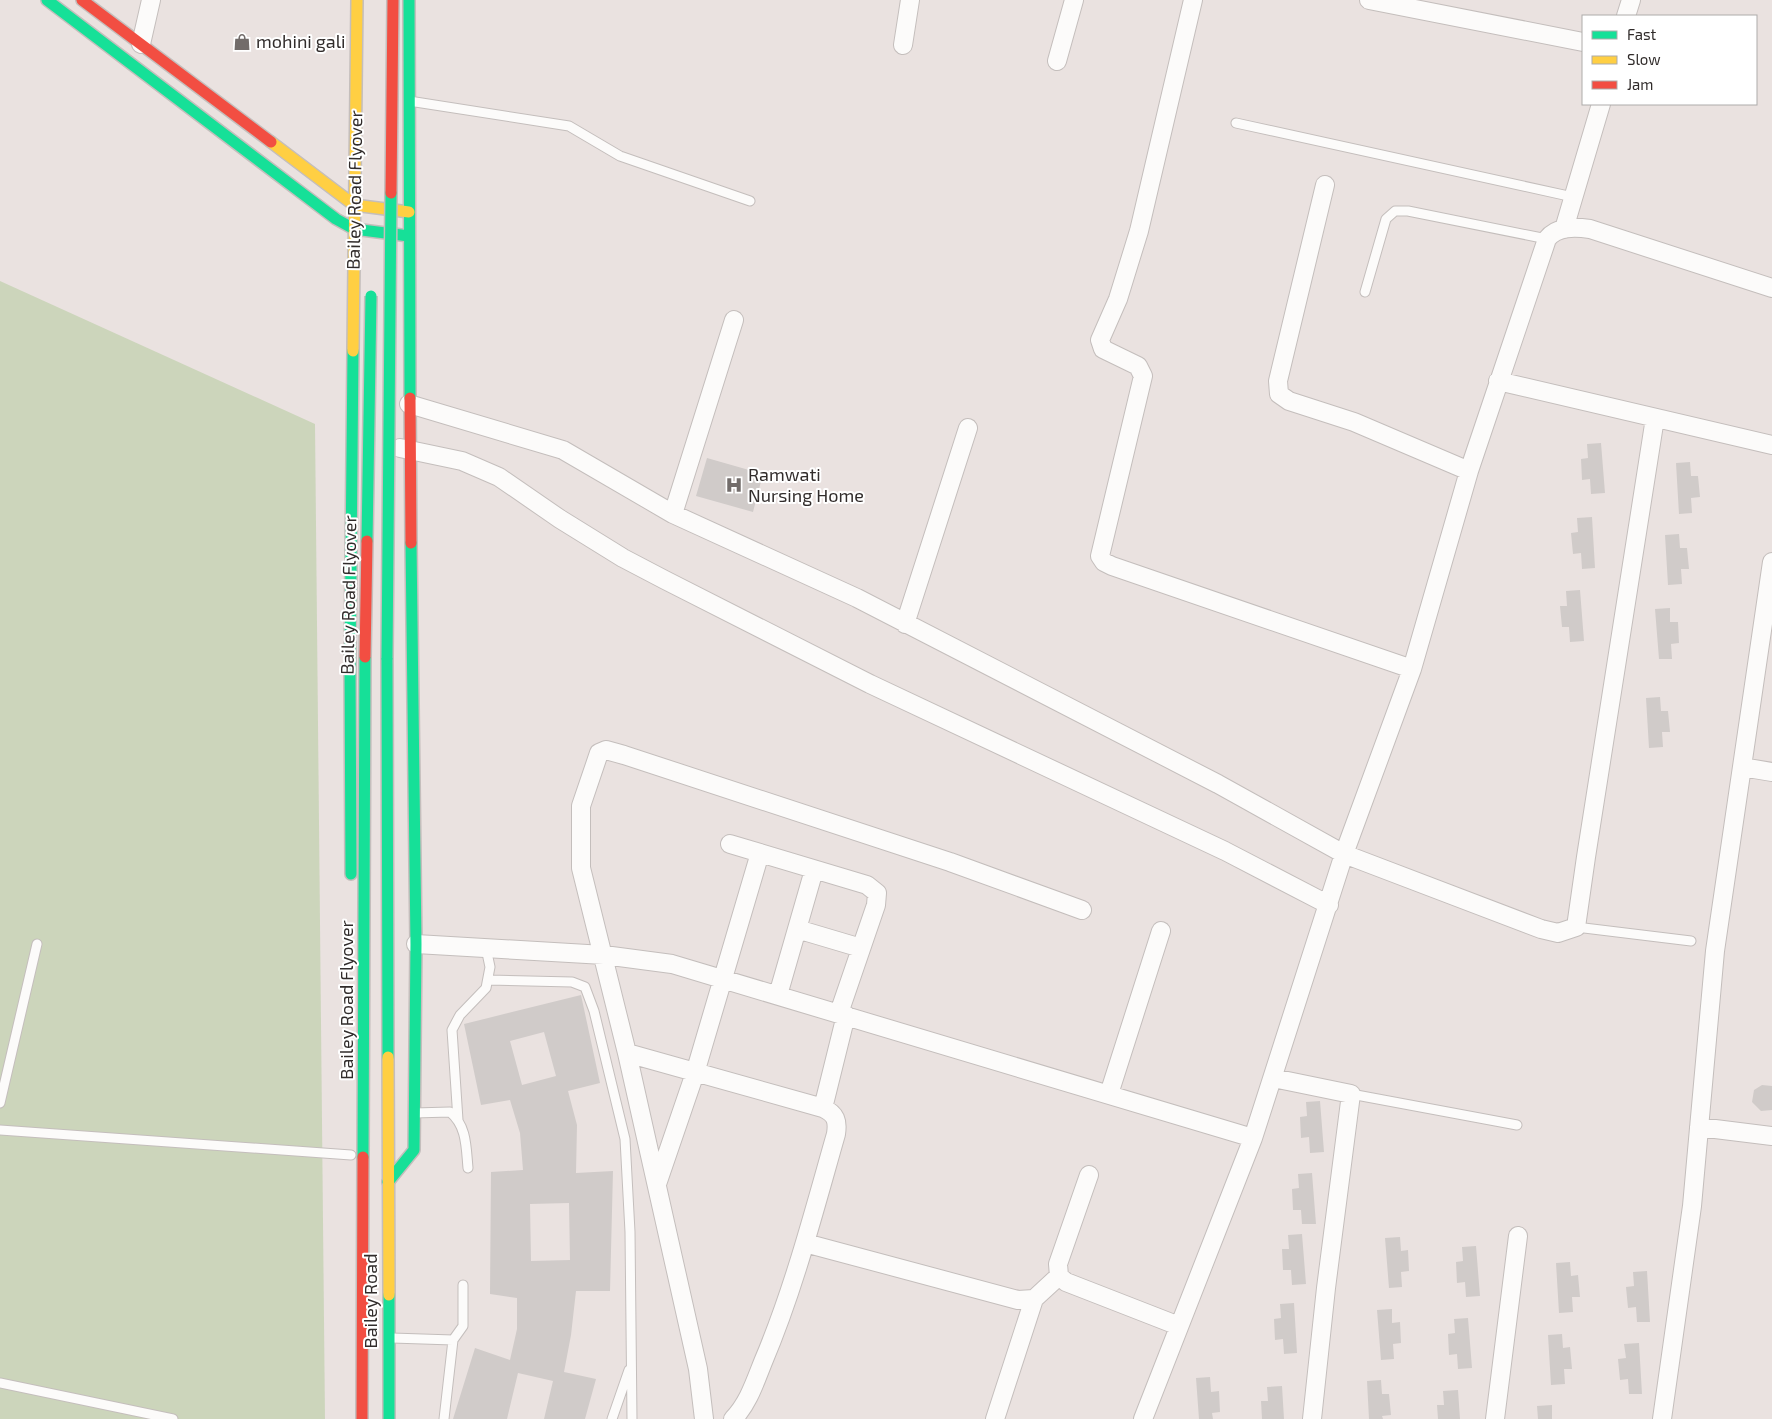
<svg xmlns="http://www.w3.org/2000/svg" width="1772" height="1419" font-family="'Exo 2',sans-serif">
  <rect width="100%" height="100%" fill="#eae2e0"/>
  <!-- green -->
  <path fill="#ccd5bb" d="M0,281L315,424L325,1419H0Z"/>
  <!-- building -->
  <path fill="#d0cbc9" fill-rule="evenodd" d="M1601,443L1605,493L1591,494L1590,479L1582,480L1581,459L1588,458L1587,444Z
    M707,458L763,474L753,512L696,496Z
    M1690,462L1691,476H1698L1700,497L1691,498L1692,513L1679,514L1676,463Z
    M1592,517L1595,568L1582,569L1581,553L1573,554L1571,533L1578,532L1577,518Z
    M1679,534L1680,548H1687L1689,569H1681L1682,584L1668,585L1665,535Z
    M1580,590L1584,641L1570,642L1569,627H1562L1560,606H1567L1566,591Z
    M1670,608V622H1678L1679,643L1671,644L1672,659H1659L1655,609Z
    M1660,697L1661,711H1668L1670,732H1662L1663,747L1649,748L1646,698Z
    M581,995L600,1083L568,1091L577,1125L576,1173L613,1171L610,1291H576L571,1335L564,1372L596,1379L585,1419H544L553,1381L518,1373L507,1419H453L475,1348L510,1360L517,1329V1298L490,1294L491,1172L523,1170L520,1133L510,1100L481,1105L464,1024ZM544,1032L556,1076L522,1085L510,1041ZM569,1203L570,1260L531,1261L530,1204Z
    M1762,1085L1772,1086V1110L1761,1111L1752,1102L1754,1090Z
    M1320,1101L1324,1152L1310,1153L1309,1137L1301,1138L1300,1117L1307,1116L1306,1102Z
    M1312,1173L1316,1224H1302L1301,1210H1293L1292,1189L1299,1188L1298,1174Z
    M1302,1234L1306,1284L1292,1285L1291,1270H1283L1282,1249H1289L1288,1235Z
    M1400,1237L1401,1251L1408,1250L1409,1271L1401,1272L1402,1287L1389,1288L1385,1238Z
    M1476,1246L1480,1296L1466,1297L1465,1282L1457,1283L1456,1262L1463,1261L1462,1247Z
    M1570,1262L1571,1276L1578,1275L1580,1297H1572L1573,1312L1559,1313L1556,1263Z
    M1647,1271L1650,1322H1637L1636,1307L1628,1308L1626,1287L1634,1286L1633,1272Z
    M1294,1303L1297,1353L1284,1354L1283,1339L1275,1340L1274,1319L1281,1318L1280,1304Z
    M1392,1309V1323L1400,1322L1401,1343L1393,1344L1394,1359L1381,1360L1377,1310Z
    M1468,1318L1472,1368L1458,1369L1457,1354L1449,1355L1448,1334L1455,1333L1454,1319Z
    M1562,1334L1563,1348L1570,1347L1572,1369H1564L1565,1384L1551,1385L1548,1335Z
    M1639,1343L1642,1394H1629L1628,1379L1620,1380L1618,1359L1626,1358L1624,1344Z
    M1210,1377L1211,1392L1219,1391L1220,1412L1212,1413L1213,1419H1199L1196,1378Z
    M1381,1380L1382,1394H1389L1391,1415L1382,1416L1383,1419H1369L1367,1381Z
    M1282,1386L1284,1419H1262L1261,1401H1268L1267,1387Z
    M1458,1390L1460,1419H1438L1437,1405H1444L1443,1391Z
    M1552,1405V1419H1538L1537,1406Z"/>
  <g fill="none" stroke-linecap="round" stroke-linejoin="round">
    <!-- lane casing -->
    <g stroke="#c4bebc" stroke-width="11">
      <path id="lane" d="M409,101L569,126L620,156L750,201
        M1236,123L1573,197
        M1365,292L1386,219L1395,211H1408L1547,239
        M1576,927L1691,941
        M489,980L572,982L585,987L594,1011L625,1139L630,1232L632,1419
        M1351,1094L1517,1125
        M0,1103L37,944
        M414,1113L450,1112C467,1126 466,1147 468,1168
        M458,1120L452,1030L460,1015L486,988L490,967L486,948
        M0,1130L351,1155
        M392,1338L453,1340L463,1326V1285
        M0,1383L173,1419
        M444,1419L453,1340
        M612,1419L629,1370"/>
    </g>
    <!-- street casing -->
    <g stroke="#c4bebc" stroke-width="20">
      <path id="street" d="M1193,0L1139,231L1118,299L1100,340L1103,349L1138,366L1143,376L1100,556L1104,562L1112,566L1412,669
        M1369,0L1583,42
        M1626,16L1631,0
        M141,44L151,0
        M903,45L910,0
        M1057,61L1074,0
        M1325,185L1278,381L1279,394L1289,401L1354,422L1469,471
        M1564,229L1601,104
        M1498,381L1772,445
        M409,404L563,450L673,514L857,598L1218,784L1344,854L1541,929L1558,933L1576,927L1586,857L1655,418
        M400,448L462,461L499,477L560,519L623,558L665,580L870,684L1225,851L1329,905
        M673,514L734,320
        M905,624L968,428
        M1742,767L1772,772
        M730,844L867,885L877,893L876,905L839,1013
        M797,929L861,948
        M416,944L604,955L672,964L1253,1138
        M778,995L814,870
        M627,1053L823,1108C836,1114 838,1121 836,1134C814,1211 794,1289 763,1362C755,1382 748,1404 733,1419
        M1273,1078L1351,1094L1326,1288L1312,1419
        M1109,1094L1161,931
        M823,1108L846,1015
        M1699,1127L1772,1136
        M1089,1175L1058,1264L1059,1276L1066,1282L1179,1326
        M657,1184L695,1073L760,853
        M805,1243L1018,1300L1034,1299L1059,1276
        M704,1419L698,1369L627,1053L581,868V806L599,753L606,750L624,755L950,862L1082,910
        M995,1419L1034,1299
        M1143,1419L1253,1138L1344,854L1412,669L1469,471L1547,239C1557,226 1575,227 1590,229L1772,288
        M1495,1419L1518,1236
        M1662,1419L1692,1206L1715,951L1772,562"/>
    </g>
    <!-- fast casing -->
    <g stroke="#c4bebc" stroke-width="14">
      <path id="fast" d="M47,0L336,219L354,229L409,236
        M409,0L410,398
        M387,658L388,1057
        M351,874L350,665L353,351
        M363,1157L365,657
        M388,1182L414,1150L416,944L411,543
        M389,1295V1419"/>
    </g>
    <!-- slow casing -->
    <g stroke="#c4bebc" stroke-width="14">
      <path id="slow" d="M271,142L354,205L409,212
        M353,351L357,0
        M388,1057L389,1295"/>
    </g>
    <!-- jam casing -->
    <g stroke="#c4bebc" stroke-width="14">
      <path id="jam" d="M82,0L271,142
        M410,398L411,543
        M362,1419L363,1157"/>
    </g>
    <!-- lane -->
    <use href="#lane" stroke="#fcfbfa" stroke-width="9"/>
    <!-- street -->
    <use href="#street" stroke="#fcfbfa" stroke-width="18"/>
    <!-- fast -->
    <use href="#fast" stroke="#16e098" stroke-width="11"/>
    <!-- slow -->
    <use href="#slow" stroke="#ffcf43" stroke-width="11"/>
    <!-- jam -->
    <use href="#jam" stroke="#f24e42" stroke-width="11"/>
    <!-- fast-bridge casing -->
    <g stroke="#c4bebc" stroke-width="14" stroke-linecap="butt">
      <path id="fast-bridge" d="M367,541L371,296
        M387,658L391,193"/>
    </g>
    <!-- jam-bridge casing -->
    <g stroke="#c4bebc" stroke-width="14" stroke-linecap="butt">
      <path id="jam-bridge" d="M391,193L393,0
        M365,657L367,541"/>
    </g>
    <!-- fast-bridge -->
    <use href="#fast-bridge" stroke="#16e098" stroke-width="11"/>
    <!-- jam-bridge -->
    <use href="#jam-bridge" stroke="#f24e42" stroke-width="11"/>
  </g>
  <!-- icons -->
  <defs>
    <g id="shop-bare" transform="scale(1.35)"><path d="M-5-2.5h2.3a2.7 3.5 0 0 1 5.4 0H5L5.5 6h-11ZM-1.5-2.5h3a1.5 2.3 0 0 0-3 0Z" fill="#726c6a" stroke="#fff" stroke-width="2.5" paint-order="stroke"/></g>
    <g id="hospital-bare" transform="scale(1.35)"><path d="M-5-5h3v3.5h4V-5h3V5h-3V1.5h-4V5h-3Z" fill="#726c6a" stroke="#fff" stroke-width="2.5" paint-order="stroke"/></g>
  </defs>
  <g fill-rule="evenodd">
    <use href="#shop-bare" x="242" y="42"/>
    <use href="#hospital-bare" x="734" y="485"/>
  </g>
  <g text-anchor="middle" stroke-width="4" stroke-linejoin="round" paint-order="stroke">
    <!-- poi labels -->
    <g font-size="18" fill="#312c2b" stroke="#fff" text-anchor="start">
      <text x="256" y="48">mohini gali</text>
      <text x="748" y="481">Ramwati<tspan x="748" dy="21">Nursing Home</tspan></text>
    </g>
    <!-- street labels -->
    <g font-size="18" fill="#312c2b" stroke="#fff">
      <text transform="translate(355 190) rotate(-89)" y="6">Bailey Road Flyover</text>
      <text transform="translate(349 595) rotate(-89)" y="6">Bailey Road Flyover</text>
      <text transform="translate(347 1000) rotate(-90)" y="6">Bailey Road Flyover</text>
      <text transform="translate(371 1301) rotate(-90)" y="6">Bailey Road</text>
    </g>
  </g>
  <!-- legend -->
  <rect x="1582" y="15" width="175" height="90" fill="#ffffff" stroke="#adabaa"/>
  <rect x="1592" y="31" width="25" height="8" fill="#16e098" stroke="#adabaa"/>
  <text x="1627" y="40" font-size="15" fill="#312c2b">Fast</text>
  <rect x="1592" y="56" width="25" height="8" fill="#ffcf43" stroke="#adabaa"/>
  <text x="1627" y="65" font-size="15" fill="#312c2b">Slow</text>
  <rect x="1592" y="81" width="25" height="8" fill="#f24e42" stroke="#adabaa"/>
  <text x="1627" y="90" font-size="15" fill="#312c2b">Jam</text>
</svg>
